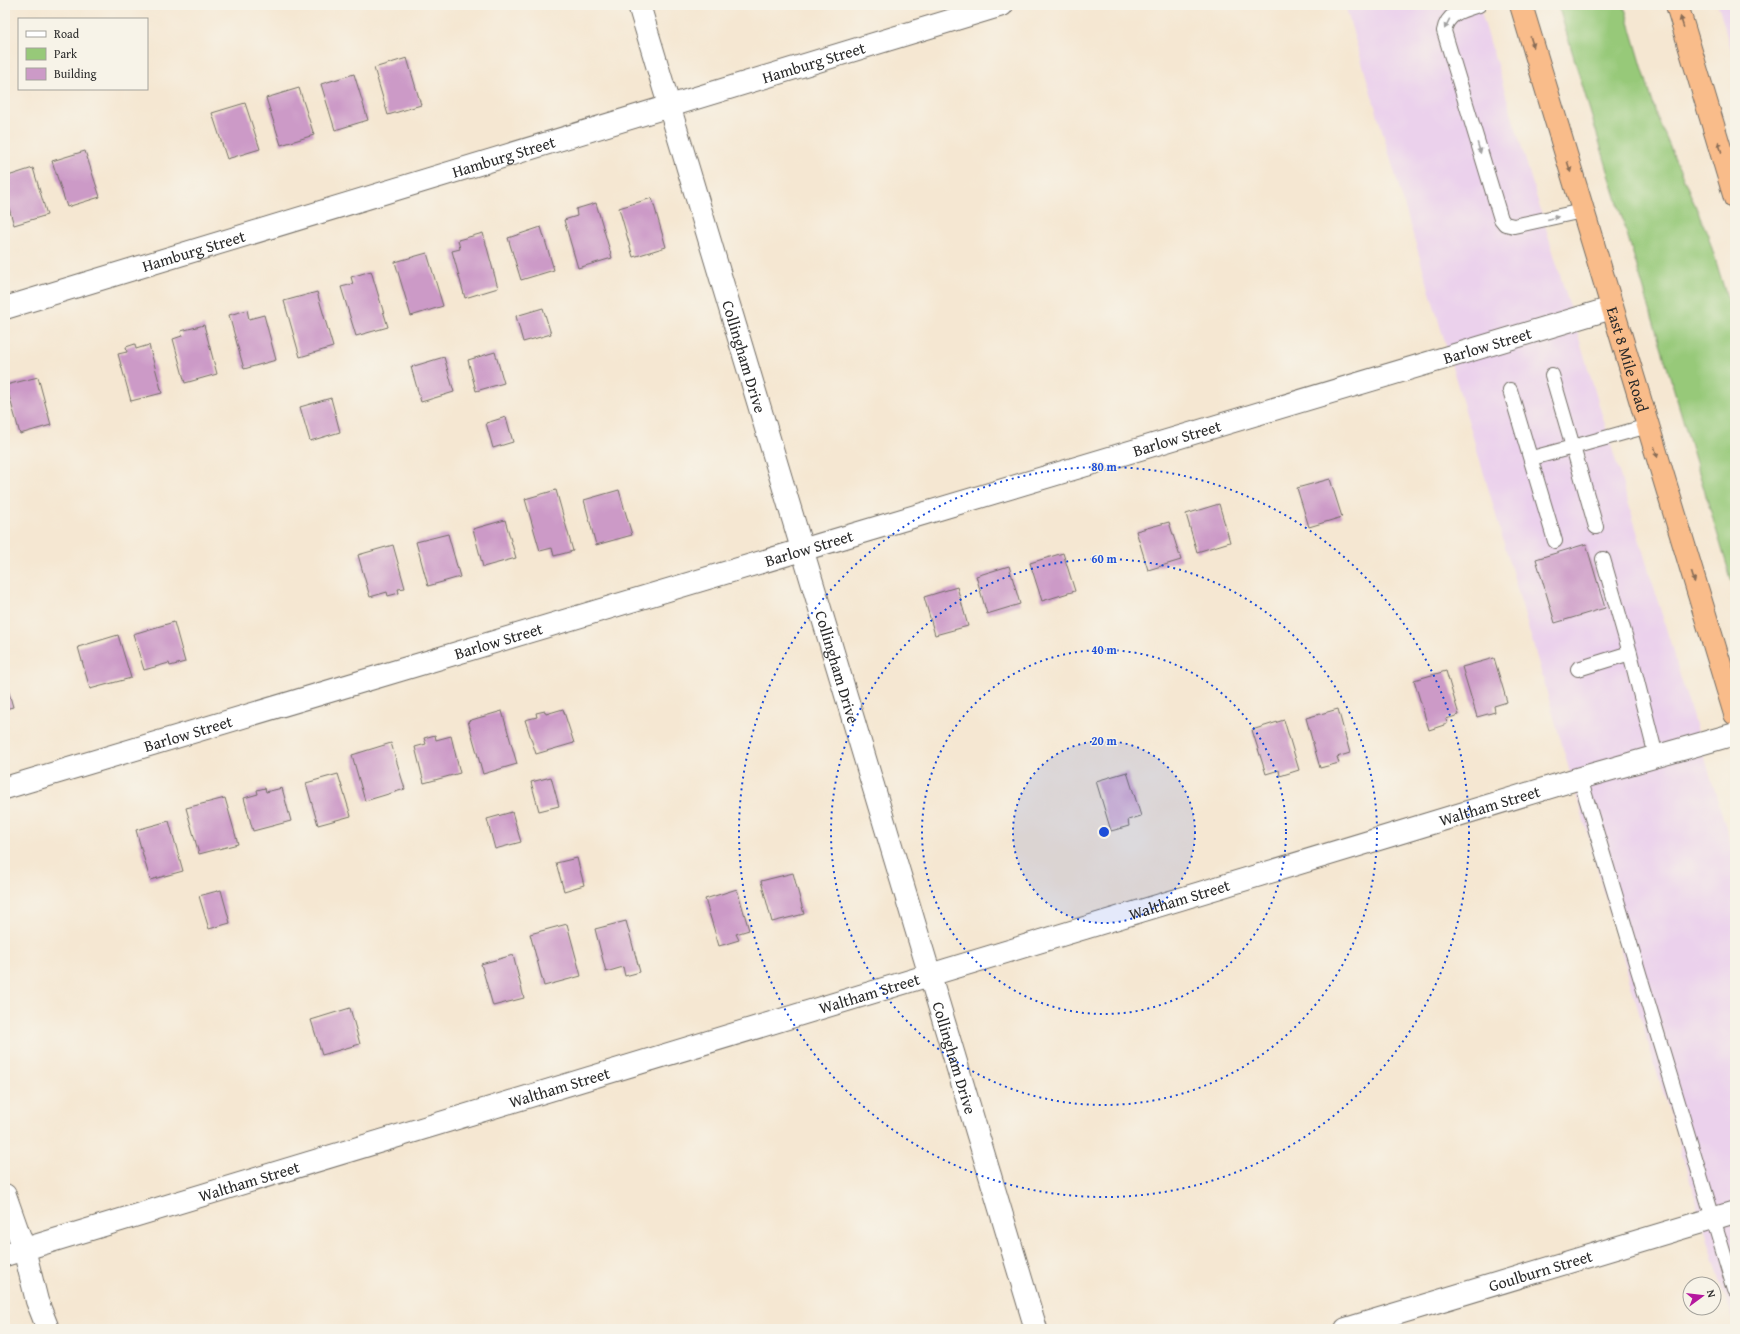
<svg xmlns="http://www.w3.org/2000/svg" width="1740" height="1334" font-family="'Gentium Book Plus',serif">
  <rect width="100%" height="100%" fill="#f7f3e8"/>
  <filter id="ink" filterUnits="userSpaceOnUse"><feTurbulence type="fractalNoise" baseFrequency=".025" numOctaves="2"/><feDisplacementMap in="SourceGraphic" scale="8" xChannelSelector="R" yChannelSelector="G"/><feConvolveMatrix kernelMatrix="1 2 1 2 8 2 1 2 1" color-interpolation-filters="sRGB"/></filter>
  <filter id="wash" filterUnits="userSpaceOnUse"><feTurbulence type="fractalNoise" baseFrequency=".012" numOctaves="4" result="noise"/><feDisplacementMap in="SourceGraphic" scale="16" xChannelSelector="R" yChannelSelector="G"/><feGaussianBlur stdDeviation="0.9" result="paint"/><feColorMatrix in="noise" values="0 0 0 0 0 0 0 0 0 0 0 0 0 0 0 0 0 1.4 0 .05"/><feComposite in="paint" operator="in"/></filter>
  <g filter="url(#wash)">
    <rect width="100%" height="100%" fill="#f5e7d2"/>
    <!-- built -->
    <path fill="#ebd1ec" d="M1345,5H1479L1735,858V1329L1638,1009L1491,498Z
      M1718,5H1735V63Z"/>
    <!-- green -->
    <path fill="#97c979" stroke="#617a52" d="M1558,5H1624L1657,117L1708,235L1735,324V592Z"/>
    <g id="blocks">
      <!-- building -->
      <path fill="#cc9ac7" d="M407,58L421,105L388,115L374,68Z
        M354,74L368,120L335,130L321,84Z
        M299,88L314,135L281,145L266,98Z
        M245,103L260,149L227,159L212,113Z
        M85,151L100,197L67,207L52,161Z
        M33,168L47,215L14,225L5,195V177Z
        M652,198L666,247L633,257L619,208Z
        M596,203L612,258L578,268L564,220L577,216L576,209Z
        M541,227L554,270L521,280L508,238Z
        M483,233L498,288L465,298L452,251L460,249L458,240Z
        M427,253L443,306L411,316L395,262Z
        M371,271L388,327L356,336L341,287L353,284L351,277Z
        M317,292L333,347L300,357L284,301Z
        M543,308L551,334L523,342L516,316Z
        M247,310L249,319L264,315L276,360L244,369L229,315Z
        M204,325L217,374L185,383L173,339L182,336L181,331Z
        M135,344L136,349L149,345L162,393L131,401L118,354L127,352L126,347Z
        M495,352L504,383L476,391L468,360Z
        M444,357L454,392L421,402L411,367Z
        M38,377L51,425L20,434L6,385Z
        M331,398L340,432L310,441L300,407Z
        M506,417L513,442L493,448L486,423Z
        M1330,479L1342,517L1309,527L1297,488Z
        M556,490L573,551L554,556L552,548L540,551L525,499Z
        M619,490L632,535L596,545L584,500Z
        M1219,504L1230,542L1197,552L1186,514Z
        M505,520L516,558L483,567L473,529Z
        M1169,522L1181,560L1148,570L1136,531Z
        M448,534L460,577L428,586L416,542Z
        M1586,544L1605,608L1555,623L1536,559Z
        M393,545L405,588L398,589L399,593L388,596L387,592L370,597L358,555Z
        M1063,553L1075,591L1042,601L1030,563Z
        M1009,566L1020,604L987,614L976,576Z
        M957,587L968,626L935,635L924,597Z
        M174,622L185,662L170,666L169,663L144,670L133,634Z
        M118,635L131,678L90,689L78,647Z
        M1494,658L1507,702L1494,706L1495,712L1477,717L1462,667Z
        M1446,671L1459,715L1446,719L1447,724L1429,730L1414,680Z
        M5,679L13,707L5,709Z
        M563,709L574,743L536,754L525,720L537,717L536,713L545,711L546,714Z
        M1338,709L1350,753L1337,757L1339,763L1320,768L1306,718Z
        M502,711L517,764L483,774L468,721Z
        M1284,720L1299,770L1280,776L1279,770L1266,774L1252,730Z
        M435,735L436,740L451,736L460,773L424,783L415,747L426,744L424,738Z
        M391,743L405,789L365,801L352,755Z
        M1127,772L1141,816L1128,820L1129,826L1111,831L1096,781Z
        M338,774L351,816L318,825L306,783Z
        M551,777L559,806L539,811L531,782Z
        M265,788L266,792L282,788L291,821L253,831L244,798L258,794L257,790Z
        M225,798L238,844L199,854L186,808Z
        M512,812L521,842L495,849L487,819Z
        M169,821L183,871L150,880L136,830Z
        M577,858L584,885L564,891L556,863Z
        M793,873L804,914L772,922L761,881Z
        M737,889L749,930L736,934L739,940L719,946L705,899Z
        M221,890L230,923L209,929L199,896Z
        M626,921L640,972L625,976L623,967L606,972L595,929Z
        M567,924L581,976L544,986L530,934Z
        M513,955L524,998L493,1006L481,964Z
        M350,1008L360,1044L322,1055L311,1020Z"/>
    </g>
  </g>
  <g filter="url(#ink)">
    <use href="#blocks" fill-opacity="0" stroke="#726d65" stroke-width="1"/>
    <g fill="none" stroke-linecap="round" stroke-linejoin="round">
      <!-- lane casing -->
      <g stroke="#726d65" stroke-width="16">
        <path id="lane" d="M1479,5C1463,10 1447,13 1444,31L1501,219L1505,224L1514,226L1582,211
          M1552,375L1573,447L1648,426
          M1510,390L1555,541
          M1532,458L1573,447L1596,527
          M1630,653L1656,756
          M1578,669L1630,653L1603,559
          M1580,778L1735,1291"/>
      </g>
      <!-- street casing -->
      <g stroke="#726d65" stroke-width="24">
        <g id="street">
          <path id="s1" d="M639,5L1036,1329"/>
          <path id="s2" d="M5,308L1002,5"/>
          <path id="s3" d="M5,788L1612,308"/>
          <path d="M5,1195L24,1249L37,1301L48,1329"/>
          <path id="s4" d="M5,1255L1580,778L1735,734"/>
          <path id="s5" d="M1346,1329L1735,1212"/>
        </g>
      </g>
      <!-- highway casing -->
      <g stroke="#726d65" stroke-width="24">
        <g id="highway">
          <path id="s6" d="M1521,5L1735,714"/>
          <path d="M1677,5L1735,198"/>
        </g>
      </g>
      <!-- lane -->
      <use href="#lane" stroke="#fff" stroke-width="14"/>
      <!-- street -->
      <use href="#street" stroke="#fff" stroke-width="22"/>
      <!-- highway -->
      <use href="#highway" stroke="#f9bc8a" stroke-width="22"/>
    </g>
    <!-- one-way arrows -->
    <defs><path id="oneway-solid" d="M-6-.8H1V-3.2L6.5 0L1 3.2V.8H-6Z"/></defs>
    <g fill="#886c56">
      <use href="#oneway-solid" transform="translate(1682 22) rotate(-107)"/>
      <use href="#oneway-solid" transform="translate(1532 42) rotate(73)"/>
      <use href="#oneway-solid" transform="translate(1720 147) rotate(-107)"/>
      <use href="#oneway-solid" transform="translate(1569 167) rotate(73)"/>
      <use href="#oneway-solid" transform="translate(1656 452) rotate(73)"/>
      <use href="#oneway-solid" transform="translate(1693 577) rotate(73)"/>
    </g>
    <g fill="#a0a0a0">
      <use href="#oneway-solid" transform="translate(1447 24) rotate(117)"/>
      <use href="#oneway-solid" transform="translate(1479 148) rotate(73)"/>
      <use href="#oneway-solid" transform="translate(1553 218) rotate(-14)"/>
    </g>
  </g>
  <!-- distance rings -->
  <circle cx="1104" cy="832" r="91" fill="#1d4ed8" fill-opacity=".12"/>
  <g fill="none" stroke="#1d4ed8" stroke-width="2" stroke-dasharray="2 4">
    <circle cx="1104" cy="832" r="91"/>
    <circle cx="1104" cy="832" r="182"/>
    <circle cx="1104" cy="832" r="273"/>
    <circle cx="1104" cy="832" r="365"/>
  </g>
  <g text-anchor="middle" stroke-width="3" stroke-linejoin="round" paint-order="stroke">
    <!-- street labels -->
    <g font-size="16" fill="#2b2b2b" stroke="#f7f3e8">
      <text dy="6" stroke="none"><textPath href="#s2" startOffset="845">Hamburg Street</textPath></text>
      <text dy="6" stroke="none"><textPath href="#s2" startOffset="521">Hamburg Street</textPath></text>
      <text dy="6" stroke="none"><textPath href="#s2" startOffset="197">Hamburg Street</textPath></text>
      <text dy="6" stroke="none"><textPath href="#s3" startOffset="1547">Barlow Street</textPath></text>
      <text dy="6" stroke="none"><textPath href="#s1" startOffset="367">Collingham Drive</textPath></text>
      <text dy="6" stroke="none"><textPath href="#s6" startOffset="370">East 8 Mile Road</textPath></text>
      <text dy="6" stroke="none"><textPath href="#s3" startOffset="1223">Barlow Street</textPath></text>
      <text dy="6" stroke="none"><textPath href="#s3" startOffset="839">Barlow Street</textPath></text>
      <text dy="6" stroke="none"><textPath href="#s3" startOffset="515">Barlow Street</textPath></text>
      <text dy="6" stroke="none"><textPath href="#s1" startOffset="691">Collingham Drive</textPath></text>
      <text dy="6" stroke="none"><textPath href="#s3" startOffset="191">Barlow Street</textPath></text>
      <text dy="6" stroke="none"><textPath href="#s4" startOffset="1551">Waltham Street</textPath></text>
      <text dy="6" stroke="none"><textPath href="#s4" startOffset="1227">Waltham Street</textPath></text>
      <text dy="6" stroke="none"><textPath href="#s4" startOffset="903">Waltham Street</textPath></text>
      <text dy="6" stroke="none"><textPath href="#s1" startOffset="1099">Collingham Drive</textPath></text>
      <text dy="6" stroke="none"><textPath href="#s4" startOffset="579">Waltham Street</textPath></text>
      <text dy="6" stroke="none"><textPath href="#s4" startOffset="255">Waltham Street</textPath></text>
      <text dy="6" stroke="none"><textPath href="#s5" startOffset="203">Goulburn Street</textPath></text>
    </g>
  </g>
  <circle cx="1104" cy="832" r="6" fill="#1d4ed8" stroke="#f7f3e8" stroke-width="2"/>
  <g font-size="12" text-anchor="middle" font-weight="bold" fill="#1d4ed8" stroke="#f7f3e8" stroke-width="3" stroke-linejoin="round" paint-order="stroke">
    <text x="1104" y="471">80 m</text>
    <text x="1104" y="563">60 m</text>
    <text x="1104" y="654">40 m</text>
    <text x="1104" y="745">20 m</text>
  </g>
  <!-- margin -->
  <rect width="1740" height="1334" fill="none" stroke="#f7f3e8" stroke-width="20"/>
  <!-- legend -->
  <rect x="18" y="18" width="130" height="72" fill="#f7f3e8" stroke="#a5a39c"/>
  <rect x="26" y="31" width="20" height="6" fill="#ffffff" stroke="#a5a39c"/>
  <text x="54" y="38" font-size="12" fill="#2b2b2b">Road</text>
  <rect x="26" y="48" width="20" height="12" fill="#97c979" stroke="#a5a39c"/>
  <text x="54" y="58" font-size="12" fill="#2b2b2b">Park</text>
  <rect x="26" y="68" width="20" height="12" fill="#cc9ac7" stroke="#a5a39c"/>
  <text x="54" y="78" font-size="12" fill="#2b2b2b">Building</text>
  <!-- north arrow -->
  <g transform="translate(1702 1296) rotate(75)"><circle r="19" fill="#f7f3e8" stroke="#a5a39c"/>
  <path d="M0-3L7 15L0 10L-7 15Z" fill="#b5179e"/>
  <text y="-6" font-size="11" font-weight="bold" text-anchor="middle" fill="#2b2b2b">N</text>
  </g>
</svg>
